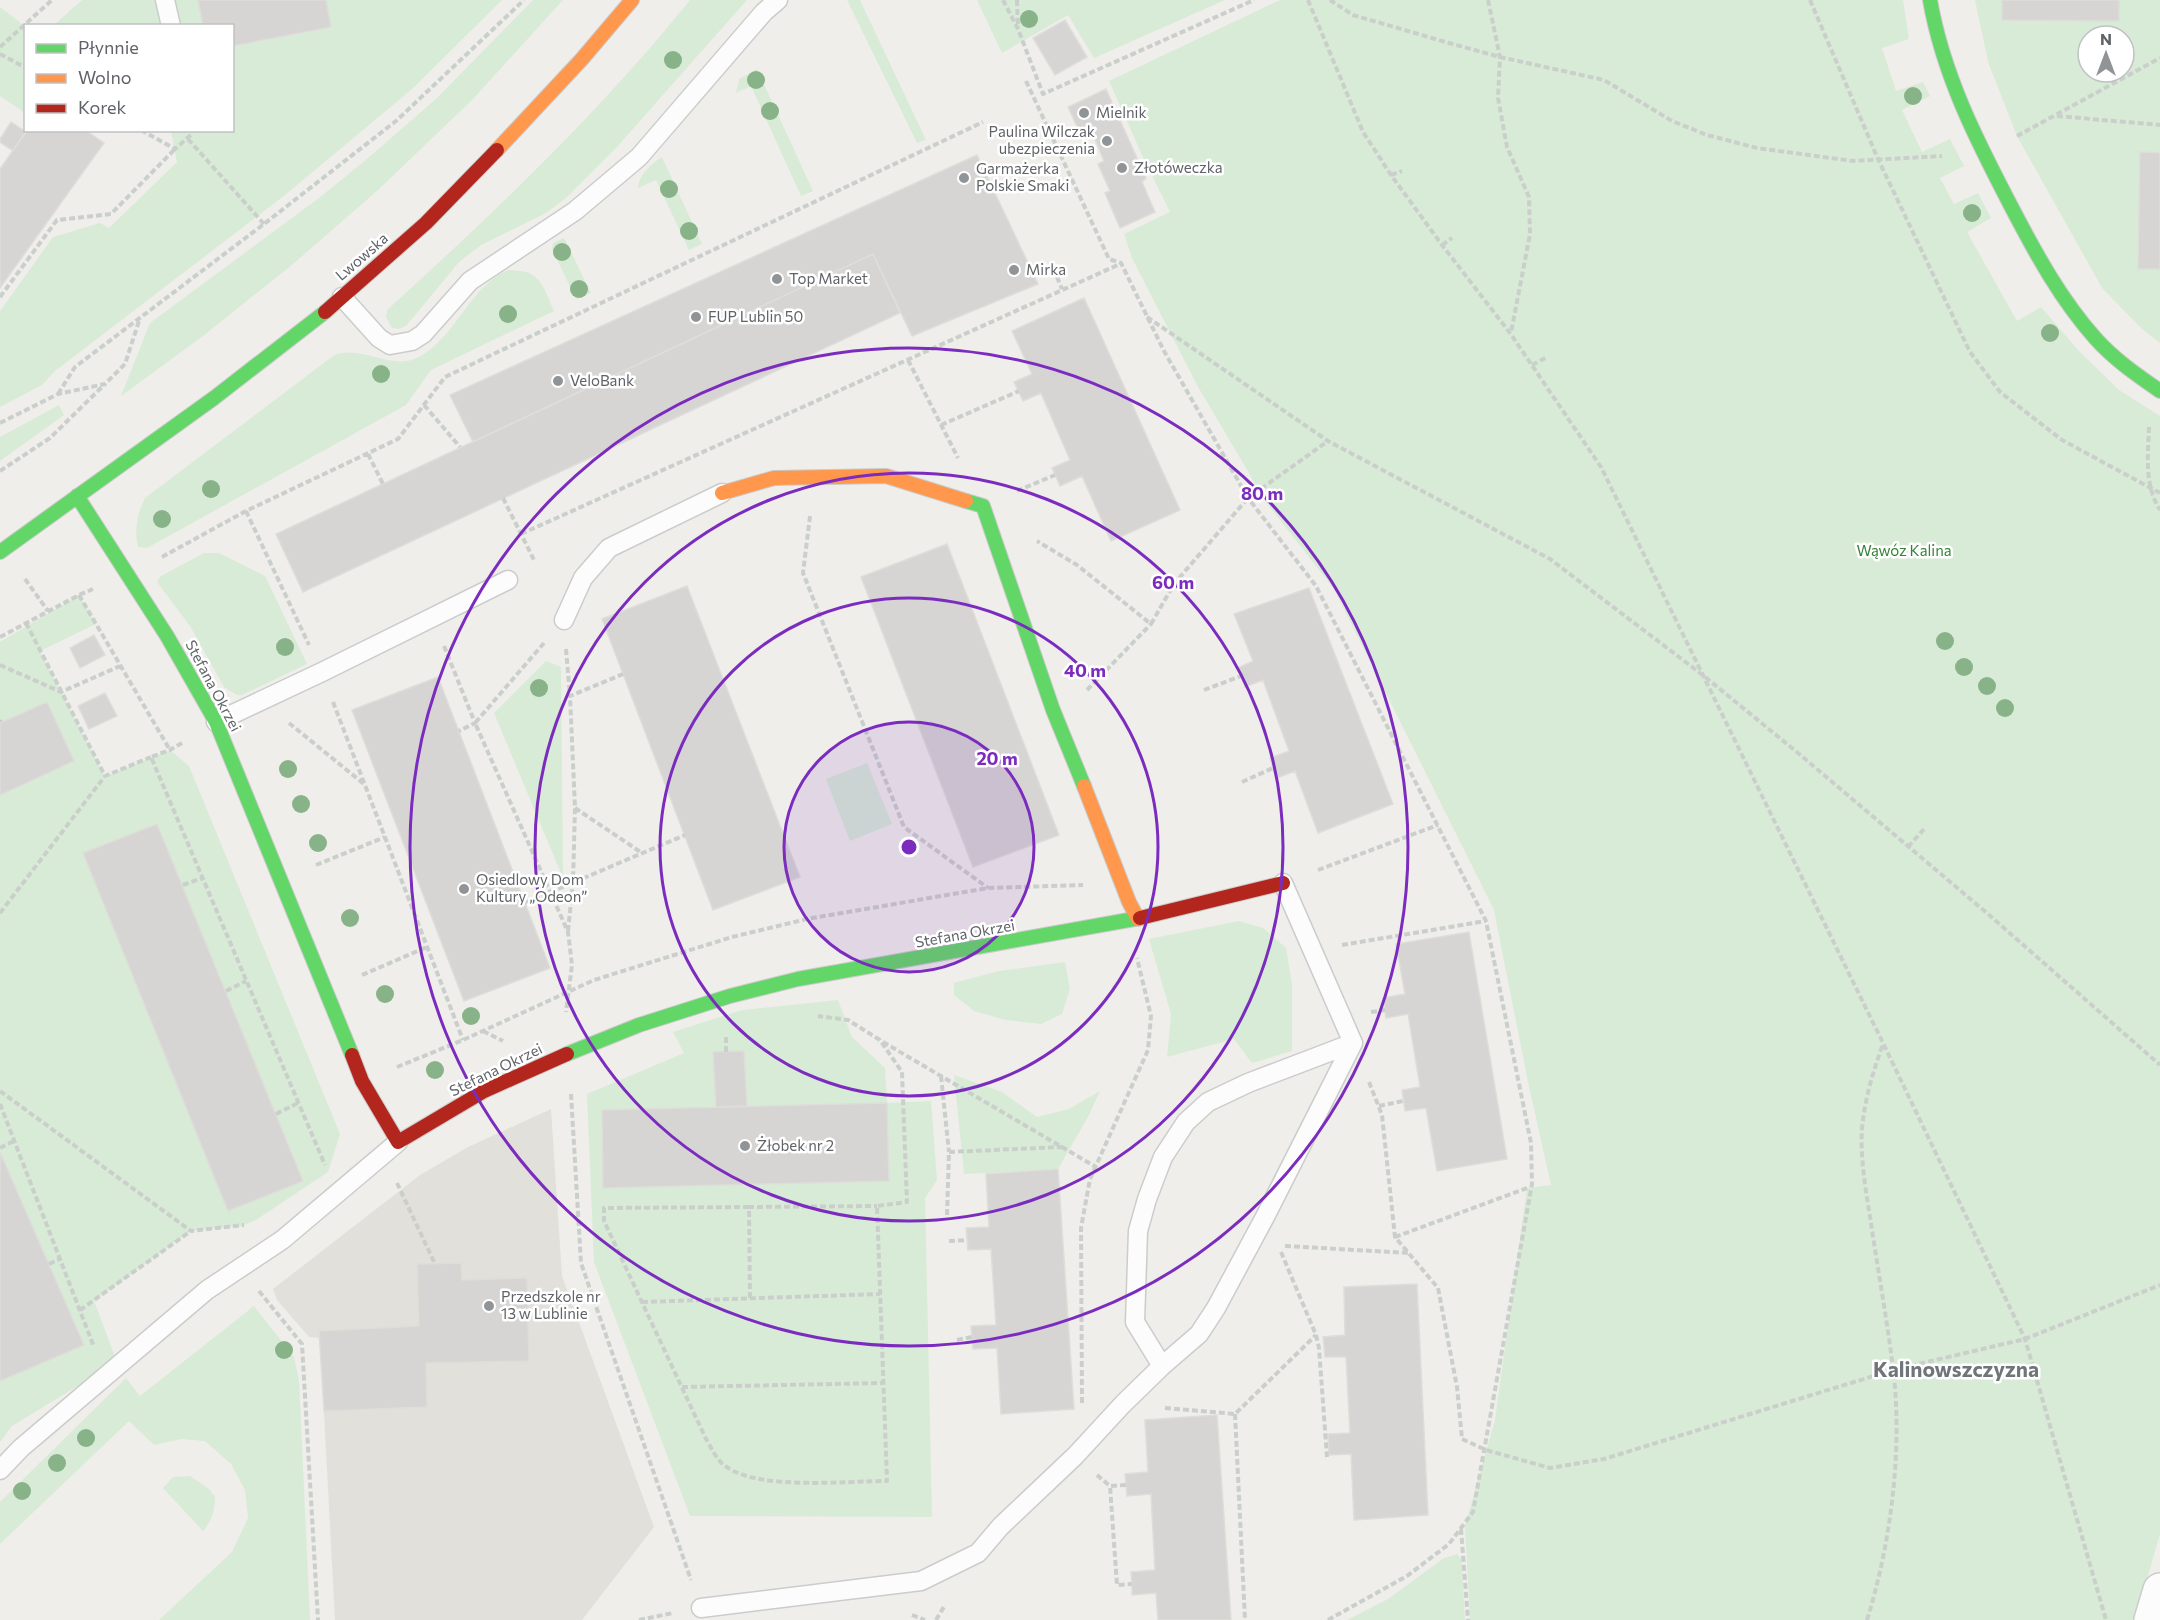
<svg xmlns="http://www.w3.org/2000/svg" width="2160" height="1620" font-family="Commissioner,sans-serif">
  <rect width="100%" height="100%" fill="#efeeea"/>
  <!-- education -->
  <path fill="#e2e0da" d="M551,1109L562,1276L654,1527L582,1620H335L320,1338L309,1337L277,1300L273,1289L420,1175L468,1147Z"/>
  <!-- green -->
  <path fill="#d8ebd6" fill-rule="evenodd" d="M82,0H502L412,89L285,195L55,371L42,385L0,407V311L53,237L100,223L109,228L177,162L171,131L232,130V26L54,25Z
    M533,0H563L473,99L378,190L293,264L203,336L121,396L150,323L319,198L367,159L437,98Z
    M690,0H747L616,148L566,198L546,213L481,245L459,262L406,326L399,329L392,328L386,317L387,310C494,213 599,113 690,0Z
    M847,0H860L926,140L917,143Z
    M977,0H1225L1094,58L1068,15L1002,53Z
    M1280,0H1903L1909,39L1882,48L1896,91L1923,82L1930,96L1902,110L1922,152L1950,139L1964,166L1940,178L1954,204L1978,193L1991,218L1967,232L2017,321L2041,307L2079,351L2119,390L2160,416V1534L2135,1620H1470L1465,1526L1495,1420L1527,1188L1551,1185L1528,1082L1494,910L1334,589L1266,502L1197,385L1132,258L1124,234L1170,212L1142,155L1109,81Z
    M1975,0H2160V343L2142,329L2102,288L2017,136L1988,62ZM2088,36H2124V72H2088Z
    M0,7L25,26V113L0,96Z
    M757,69L813,191L801,196L751,86L736,93L739,79Z
    M662,157L702,244L689,250L656,180L638,188C639,174 651,164 662,157Z
    M564,238L591,293L576,299L552,249L553,243Z
    M508,270C541,270 542,284 554,311L431,370L406,405L156,543L147,548L138,547C134,530 137,514 145,498L333,356C360,343 390,372 419,357C456,337 469,287 508,270Z
    M59,405L64,415L0,461V437Z
    M204,553H219L265,576L307,664L242,695H237L224,687L190,626L157,582L161,576Z
    M79,595L96,624L40,651L105,776L170,750L189,766L340,1134L328,1172L256,1220L242,1226L191,1231L94,1301L117,1362L12,1426L0,1442V642Z
    M546,661L561,667L563,878L494,713Z
    M867,763L892,824L850,841L826,779Z
    M1239,921L1263,928L1286,948L1292,984V1051L1252,1063L1234,1039L1167,1057L1171,1014L1149,939Z
    M1065,962L1070,989L1062,1014L1041,1024L1006,1020L974,1011L954,995V983L999,971Z
    M838,1000L852,1037L885,1068L887,1103L931,1101L937,1180L925,1198L932,1517L690,1516L594,1262L587,1094L684,1053L673,1032L742,1010Z
    M954,1075L1002,1092L1037,1117L1069,1109L1100,1091L1089,1115L1058,1169L964,1174Z
    M254,1306L294,1357L299,1380L310,1620H159L232,1552L248,1518L245,1490L231,1464L205,1441L181,1439L154,1445L129,1421L0,1544V1502L126,1378L140,1396Z
    M190,1476L209,1489L215,1497C215,1511 212,1520 203,1531L163,1488L173,1477Z
    M1457,1554L1461,1559L1462,1565L1465,1620H1347L1388,1599L1444,1558Z"/>
  <!-- building -->
  <path fill="#d6d5d3" stroke="#deddd9" stroke-width="1.5" d="M198,0H326L331,27L232,46V26H203Z
    M2002,0H2119V21L2002,20Z
    M1065,20L1087,57L1055,75L1033,38Z
    M1106,89L1146,178L1142,182L1155,212L1120,228L1105,193L1110,191L1098,164L1104,161L1091,130L1081,135L1068,107Z
    M11,122L26,132L13,151L0,142V139Z
    M27,130H85L104,143L0,288V169Z
    M2140,152L2160,153V269H2138Z
    M977,155L1038,284L912,336L873,254L473,442L450,395Z
    M873,254L900,313L303,592L276,534Z
    M1084,298L1180,510L1111,541L1082,476L1060,486L1052,468L1070,460L1041,393L1023,401L1014,382L1032,374L1012,331Z
    M947,544L1059,835L973,867L861,577Z
    M687,586L800,877L713,910L602,619Z
    M1309,588L1393,804L1318,833L1295,771L1277,778L1273,768L1270,758L1289,751L1263,680L1245,687L1238,668L1253,661L1234,614Z
    M94,635L105,655L80,668L70,648Z
    M438,677L550,968L464,1001L352,710Z
    M105,693L117,716L89,729L78,706Z
    M47,702L74,761L0,795V723Z
    M157,824L303,1181L228,1211L83,853Z
    M1469,932L1507,1159L1437,1171L1426,1108L1405,1111L1402,1090L1420,1087L1408,1014L1386,1018L1383,998L1405,994L1396,944Z
    M744,1051L747,1106L716,1107L713,1052Z
    M887,1103L889,1181L603,1188L602,1110Z
    M0,1152L84,1345L0,1381Z
    M1058,1169L1074,1409L1001,1414L997,1348L973,1349L971,1326L996,1325L991,1249L968,1250L966,1228L989,1227L986,1174Z
    M461,1263L462,1280L527,1278L529,1361L426,1363L427,1407L324,1411L319,1331L419,1326L417,1264Z
    M1417,1284L1428,1515L1354,1520L1351,1454L1329,1455L1328,1434L1350,1433L1346,1357H1325L1323,1337L1345,1335L1344,1287Z
    M1217,1415L1231,1620H1158L1156,1593L1132,1595V1584L1131,1572L1155,1570L1151,1494L1127,1496L1125,1474L1148,1472L1145,1420Z"/>
  <g fill="none" stroke-linecap="round" stroke-linejoin="round">
    <!-- lane casing -->
    <g stroke="#cbcccc" stroke-width="21">
      <path id="lane" d="M165,0L171,26
        M342,297L379,338L390,345L412,341L423,334L470,281L575,211L639,157L764,12L778,0
        M564,620L583,578L609,548L722,493
        M216,722L322,672L508,580
        M1162,1366L1199,1334L1216,1308L1266,1215L1353,1043
        M0,1470L21,1448L207,1290L282,1240L398,1142
        M701,1608L921,1581L978,1553L1001,1526L1075,1456L1123,1404L1162,1366L1135,1322L1138,1231L1147,1199L1163,1157L1186,1122L1208,1102L1248,1083L1353,1043L1283,883"/>
    </g>
    <!-- street casing -->
    <g stroke="#cbcccc" stroke-width="36">
      <path id="street" d="M2151,1620L2160,1590"/>
    </g>
    <!-- fast casing -->
    <g stroke="#cacacb" stroke-width="16">
      <path id="fast" d="M1930,0C1943,75 1977,141 2012,208C2036,254 2061,300 2096,339C2115,360 2137,375 2160,391
        M77,496L167,636L216,722L352,1055
        M966,501L983,506L1053,710L1084,786
        M0,552L214,398L325,312
        M567,1054L639,1025L730,996L798,979L1140,918"/>
    </g>
    <!-- slow casing -->
    <g stroke="#cacacb" stroke-width="16">
      <path id="slow" d="M497,150L582,59L632,0
        M722,493L774,478L886,476L966,501
        M1084,786L1129,902L1138,919"/>
    </g>
    <!-- jam casing -->
    <g stroke="#cacacb" stroke-width="16">
      <path id="jam" d="M325,312L426,223L497,150
        M1140,918L1283,883
        M352,1055L362,1081L398,1142L484,1091L567,1054"/>
    </g>
    <!-- path -->
    <path stroke="#cacfcc" stroke-width="4" stroke-dasharray="6 3" stroke-linecap="butt" d="M1003,0L1018,29L1043,94L1254,0
      M1017,0L1018,28
      M1308,0L1363,132L1391,175L1442,245L1510,333L1601,467L1883,1043L2025,1339L2106,1620
      M1330,0L1353,15L1449,43L1500,57L1604,80L1672,121L1707,135L1757,148L1853,161L1942,156
      M1488,0L1500,57L1498,98L1507,147L1529,197L1530,234L1511,333
      M1810,0L1878,159L1970,352L2000,392L2062,440L2160,493
      M0,47L52,0
      M0,54L26,68
      M1026,81L1109,259L1121,263L1164,351L1248,498L1174,584L1151,624L1077,565L1037,541
      M2057,116L2160,125
      M141,130L175,149L192,134V130
      M2017,136L2160,58
      M188,139L264,224
      M1391,175L1402,171
      M1442,245L1452,238
      M1057,277L1062,289
      M0,297L57,220L111,214L175,149
      M1147,317L1328,441L1550,559L1704,676L1798,753L1988,914L2160,1065
      M908,360L958,458
      M1532,365L1547,357
      M58,394L75,367L264,224L396,121L524,0
      M424,405L460,447
      M0,423L58,394L105,384L125,364L140,318
      M941,425L1019,391
      M2149,427C2148,456 2144,485 2160,510
      M368,454L383,484
      M0,471L50,438L105,384
      M1017,491L1055,475
      M503,498L535,562
      M246,511L309,645
      M810,516L803,573L904,827L988,888
      M521,534L1120,264
      M162,557L246,511L398,439L445,377L983,122
      M25,579L48,611
      M79,595L170,750
      M26,623L105,776L151,757
      M0,637L79,595L93,589
      M544,643L475,723L568,932L572,965L566,1012
      M444,646L475,723L459,731
      M566,649L570,696L623,674
      M0,665L61,692L120,666
      M1087,690L1151,624
      M1204,690L1241,676
      M333,702L463,1040
      M0,720L1,722
      M289,723L364,784
      M182,743L170,750L151,757L325,1165
      M1242,782L1273,768
      M575,808L642,853
      M1908,847L1924,829
      M316,865L385,837
      M1318,870L1438,825
      M183,885L202,878
      M525,903L685,835
      M0,913L105,776
      M568,931L573,883L575,808L570,696
      M1342,945L1486,921
      M362,975L427,947
      M226,991L246,981
      M1371,1012L1385,1010
      M483,1031L503,1041
      M883,1042L1096,1167
      M726,1052V1037
      M397,1067L463,1040L594,980L732,937L807,919L988,888L1083,885
      M941,1076L949,1152
      M1369,1082L1382,1115L1395,1237L1438,1288L1457,1387L1462,1439L1486,1450L1550,1468L1604,1459L1893,1370L2025,1339L2160,1285
      M0,1091L191,1231L244,1225
      M571,1094L581,1263L691,1580
      M0,1104L94,1347
      M1379,1106L1403,1101
      M276,1114L298,1103
      M0,1148L14,1141
      M397,1183L435,1264
      M749,1207L604,1208V1221L706,1439C711,1447 716,1459 724,1465C755,1491 846,1481 887,1481L877,1206L907,1202L902,1072L880,1040L848,1020L818,1016
      M947,1215L949,1152L1062,1147
      M1395,1237L1527,1188
      M949,1241L967,1240
      M1285,1246L1409,1253
      M1281,1252L1316,1335L1319,1348L1327,1457
      M49,1264L60,1259
      M259,1291L302,1344L318,1620
      M750,1298L749,1207L877,1206
      M642,1302L880,1294
      M80,1310L191,1231
      M957,1340L972,1337
      M682,1387L883,1383
      M1082,1403L1081,1228L1090,1179L1148,1050L1151,1016L1137,958
      M1165,1408L1235,1414L1316,1335
      M1235,1414L1245,1620
      M1097,1475L1110,1486
      M1126,1485L1110,1486L1117,1585L1132,1584
      M1461,1529L1468,1620
      M912,1615L925,1620
      M639,1620L673,1613
      M936,1620L945,1605
      M1328,1620L1407,1576L1449,1544L1473,1512L1532,1184L1531,1143L1486,921L1316,586L1248,498L1328,441
      M1867,1620C1891,1543 1903,1448 1893,1368C1887,1319 1878,1271 1871,1223C1866,1192 1860,1159 1862,1128C1865,1098 1873,1072 1883,1044"/>
    <!-- lane -->
    <use href="#lane" stroke="#fdfcfc" stroke-width="18"/>
    <!-- street -->
    <use href="#street" stroke="#fdfcfc" stroke-width="33"/>
    <!-- fast -->
    <use href="#fast" stroke="#63d668" stroke-width="14"/>
    <!-- slow -->
    <use href="#slow" stroke="#ff974d" stroke-width="14"/>
    <!-- jam -->
    <use href="#jam" stroke="#b3261e" stroke-width="14"/>
  </g>
  <!-- trees -->
  <g fill="#88b388">
    <circle cx="1029" cy="19" r="9"/>
    <circle cx="673" cy="60" r="9"/>
    <circle cx="756" cy="80" r="9"/>
    <circle cx="1913" cy="96" r="9"/>
    <circle cx="770" cy="111" r="9"/>
    <circle cx="669" cy="189" r="9"/>
    <circle cx="1972" cy="213" r="9"/>
    <circle cx="689" cy="231" r="9"/>
    <circle cx="562" cy="252" r="9"/>
    <circle cx="579" cy="289" r="9"/>
    <circle cx="508" cy="314" r="9"/>
    <circle cx="2050" cy="333" r="9"/>
    <circle cx="381" cy="374" r="9"/>
    <circle cx="211" cy="489" r="9"/>
    <circle cx="162" cy="519" r="9"/>
    <circle cx="1945" cy="641" r="9"/>
    <circle cx="285" cy="647" r="9"/>
    <circle cx="1964" cy="667" r="9"/>
    <circle cx="1987" cy="686" r="9"/>
    <circle cx="539" cy="688" r="9"/>
    <circle cx="2005" cy="708" r="9"/>
    <circle cx="288" cy="769" r="9"/>
    <circle cx="301" cy="804" r="9"/>
    <circle cx="318" cy="843" r="9"/>
    <circle cx="350" cy="918" r="9"/>
    <circle cx="385" cy="994" r="9"/>
    <circle cx="471" cy="1016" r="9"/>
    <circle cx="435" cy="1070" r="9"/>
    <circle cx="284" cy="1350" r="9"/>
    <circle cx="86" cy="1438" r="9"/>
    <circle cx="57" cy="1463" r="9"/>
    <circle cx="22" cy="1491" r="9"/>
  </g>
  <!-- distance rings -->
  <circle cx="909" cy="847" r="125" fill="#7b2cbf" fill-opacity=".12"/>
  <g fill="none" stroke="#7b2cbf" stroke-width="3">
    <circle cx="909" cy="847" r="125"/>
    <circle cx="909" cy="847" r="249"/>
    <circle cx="909" cy="847" r="374"/>
    <circle cx="909" cy="847" r="499"/>
  </g>
  <!-- markers -->
  <g fill="#919496" stroke="#fff" stroke-width="2">
    <circle cx="1084" cy="113" r="6"/>
    <circle cx="1107" cy="141" r="6"/>
    <circle cx="1122" cy="168" r="6"/>
    <circle cx="964" cy="178" r="6"/>
    <circle cx="1014" cy="270" r="6"/>
    <circle cx="777" cy="279" r="6"/>
    <circle cx="696" cy="317" r="6"/>
    <circle cx="558" cy="381" r="6"/>
    <circle cx="464" cy="889" r="6"/>
    <circle cx="745" cy="1146" r="6"/>
    <circle cx="489" cy="1306" r="6"/>
  </g>
  <g text-anchor="middle" stroke-width="5" stroke-linejoin="round" paint-order="stroke">
    <!-- poi labels -->
    <g font-size="15" fill="#5f6368" stroke="#fff" text-anchor="start">
      <text x="1096" y="118">Mielnik</text>
      <text x="1095" y="137" text-anchor="end">Paulina Wilczak<tspan x="1095" dy="17">ubezpieczenia</tspan></text>
      <text x="1134" y="173">Złotóweczka</text>
      <text x="976" y="174">Garmażerka<tspan x="976" dy="17">Polskie Smaki</tspan></text>
      <text x="1026" y="275">Mirka</text>
      <text x="789" y="284">Top Market</text>
      <text x="708" y="322">FUP Lublin 50</text>
      <text x="570" y="386">VeloBank</text>
      <text x="476" y="885">Osiedlowy Dom<tspan x="476" dy="17">Kultury „Odeon”</tspan></text>
      <text x="757" y="1151">Żłobek nr 2</text>
      <text x="501" y="1302">Przedszkole nr<tspan x="501" dy="17">13 w Lublinie</tspan></text>
    </g>
    <!-- street labels -->
    <g font-size="15" fill="#5f6368" stroke="#fff">
      <text transform="translate(362 257) rotate(-41)" y="5">Lwowska</text>
      <text transform="translate(213 686) rotate(62)" y="5">Stefana Okrzei</text>
      <text transform="translate(965 934) rotate(-10)" y="5">Stefana Okrzei</text>
      <text transform="translate(496 1070) rotate(-26)" y="5">Stefana Okrzei</text>
    </g>
    <!-- park labels -->
    <g font-size="15" fill="#348238" stroke="#fff">
      <text x="1904" y="556">Wąwóz Kalina</text>
    </g>
    <!-- district labels -->
    <g font-size="21" font-weight="bold" fill="#70757a" stroke="#fff">
      <text x="1956" y="1377">Kalinowszczyzna</text>
    </g>
  </g>
  <circle cx="909" cy="847" r="9" fill="#7b2cbf" stroke="#fff" stroke-width="3"/>
  <g font-size="18" text-anchor="middle" font-weight="bold" fill="#7b2cbf" stroke="#fff" stroke-width="5" stroke-linejoin="round" paint-order="stroke">
    <text x="1262" y="500">80 m</text>
    <text x="1173" y="589">60 m</text>
    <text x="1085" y="677">40 m</text>
    <text x="997" y="765">20 m</text>
  </g>
  <!-- legend -->
  <rect x="24" y="24" width="210" height="108" fill="#ffffff" stroke="#bfc1c3" stroke-width="1.5"/>
  <rect x="36" y="44" width="30" height="9" fill="#63d668" stroke="#bfc1c3" stroke-width="1.5"/>
  <text x="78" y="54" font-size="18" fill="#5f6368">Płynnie</text>
  <rect x="36" y="74" width="30" height="9" fill="#ff974d" stroke="#bfc1c3" stroke-width="1.5"/>
  <text x="78" y="84" font-size="18" fill="#5f6368">Wolno</text>
  <rect x="36" y="104" width="30" height="9" fill="#b3261e" stroke="#bfc1c3" stroke-width="1.5"/>
  <text x="78" y="114" font-size="18" fill="#5f6368">Korek</text>
  <!-- north arrow -->
  <g transform="translate(2106 54)"><circle r="28" fill="#ffffff" stroke="#bfc1c3" stroke-width="1.5"/>
  <path d="M0-4.5L10 22L0 15L-10 22Z" fill="#919496"/>
  <text y="-9" font-size="16" font-weight="bold" text-anchor="middle" fill="#5f6368">N</text>
  </g>
</svg>
